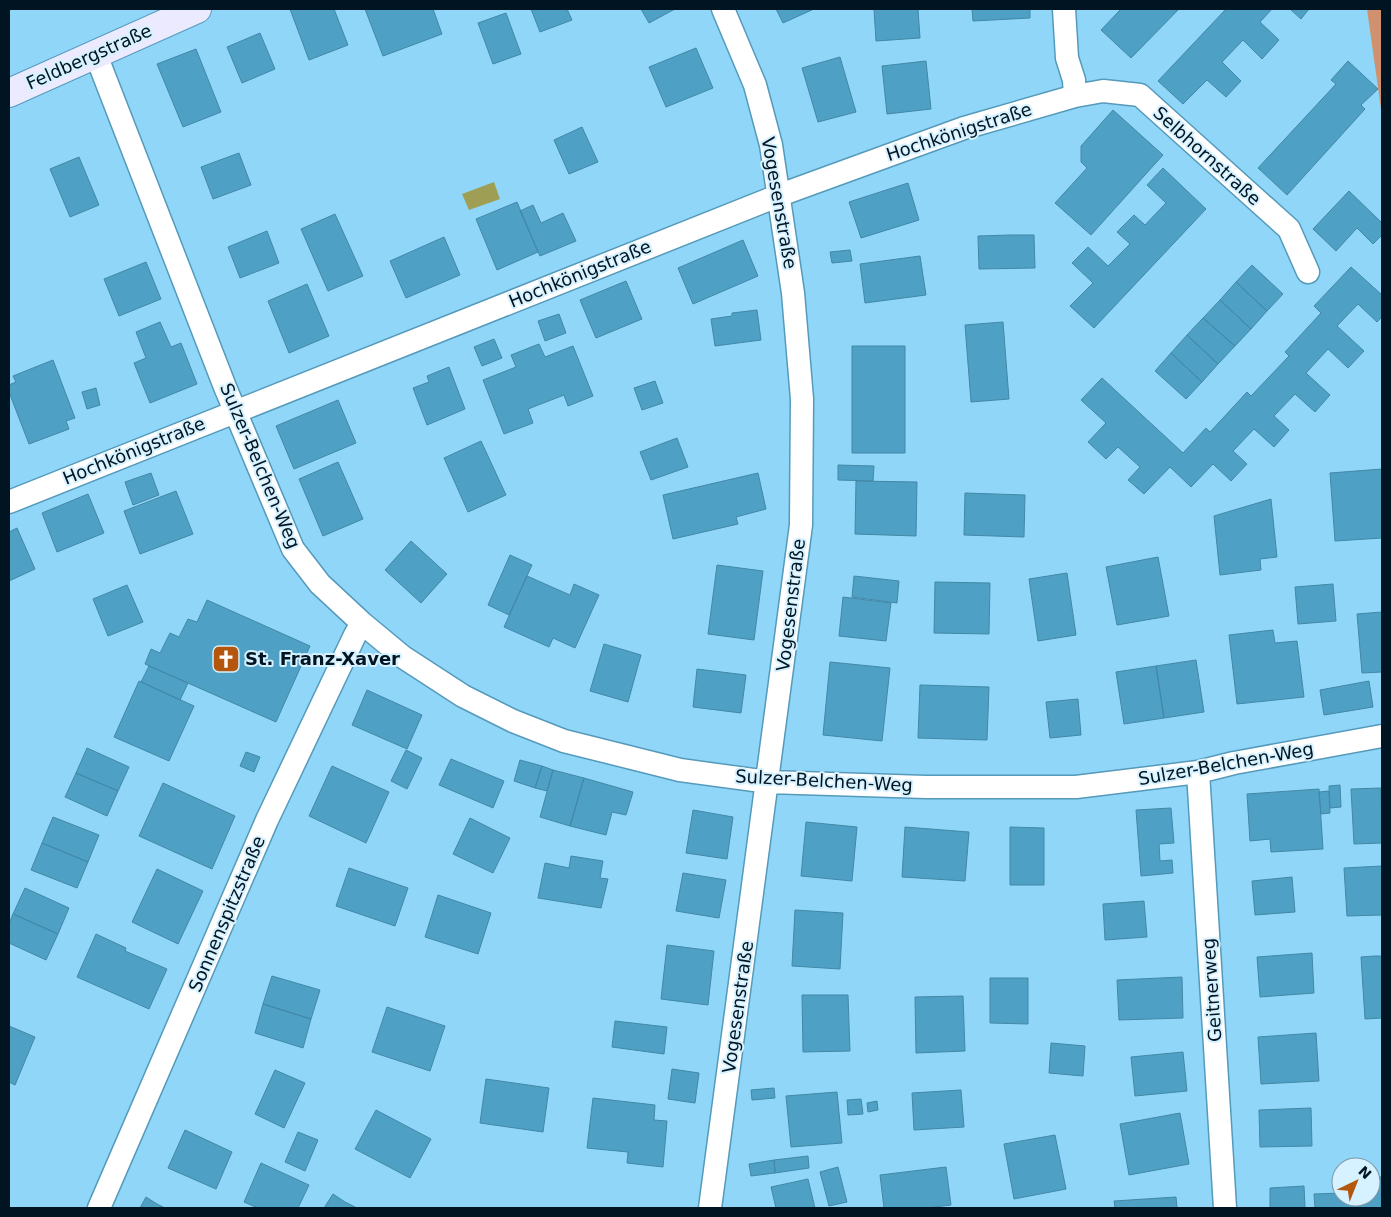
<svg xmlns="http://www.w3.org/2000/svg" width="1391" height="1217" font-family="'DejaVu Sans',sans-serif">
  <rect width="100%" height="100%" fill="#90d6f8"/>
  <!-- green -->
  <path fill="#d0916e" d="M1367,9H1382V116Z"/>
  <!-- water -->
  <path fill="#9e9f55" d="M494,182L500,199L469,210L462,194Z"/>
  <!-- building -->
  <path fill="#4ea0c5" stroke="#4288a7" d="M290,9H334L348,45L309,60Z
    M365,9H433L442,34L383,56Z
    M531,9H567L572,20L540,32Z
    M641,9H675L649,23Z
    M776,9H814L783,23Z
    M874,9H918L920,38L876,41Z
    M972,9H1030V18L973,21Z
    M1121,9H1179L1131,58L1101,30Z
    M1226,9H1272L1260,22L1279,40L1262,59L1243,40L1222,62L1241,81L1226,97L1207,80L1183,104L1158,81Z
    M1290,9H1309L1301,19Z
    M506,13L521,54L493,64L478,23Z
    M260,33L275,69L242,83L227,47Z
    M696,48L713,88L666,107L649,67Z
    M196,49L221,112L183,127L157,64Z
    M840,57L856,112L818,122L802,68Z
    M926,61L931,109L887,114L882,66Z
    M1348,61L1378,89L1361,105L1365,109L1287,195L1258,168L1336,84L1331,80Z
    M1113,110L1163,155L1091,235L1055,203L1087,168L1081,162V146Z
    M582,127L598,162L569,174L554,140Z
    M239,153L251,185L213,199L201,167Z
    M79,157L99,205L70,217L50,169Z
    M1163,168L1206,209L1094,328L1070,306L1093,283L1072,263L1088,247L1108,266L1130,244L1117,232L1134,215L1145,225L1166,203L1147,185Z
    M908,183L919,220L861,238L849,202Z
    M1349,191L1382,223V235L1373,244L1357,228L1336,251L1313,229Z
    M517,202L538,252L497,270L476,219Z
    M533,205L541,223L563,213L576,241L540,256L520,211Z
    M335,214L363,276L328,291L301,229Z
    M267,231L279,263L240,278L228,247Z
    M1011,235H1034L1035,268L979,269L978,236Z
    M444,237L460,275L406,298L390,261Z
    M743,240L758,276L693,304L678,268Z
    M850,250L852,261L832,263L830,252Z
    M920,256L926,295L865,303L860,264Z
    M146,262L161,299L119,316L104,279Z
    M1252,265L1283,294L1267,311L1236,282Z
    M1351,267L1382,295V317L1377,322L1358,304L1337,326L1364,351L1348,368L1328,349L1306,373L1330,395L1315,412L1295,394L1274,416L1289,430L1274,447L1254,429L1233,451L1247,464L1231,481L1213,464L1191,487L1170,467L1144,494L1128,480L1140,467L1118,447L1106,459L1088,442L1106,423L1081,400L1102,378L1183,453L1206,428L1210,432L1247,392L1251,396L1289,356L1285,352L1321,313L1314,306Z
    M626,281L642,319L596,338L580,300Z
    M1236,282L1267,311L1251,329L1220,300Z
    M307,284L329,336L289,353L268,301Z
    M1220,300L1251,329L1235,346L1203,318Z
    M757,310L761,340L715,346L711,319L732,316V313Z
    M559,314L566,333L545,341L538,321Z
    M1203,318L1235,346L1218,364L1187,335Z
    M160,322L171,347L181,343L197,384L150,403L134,363L146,358L136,332Z
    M1003,322L1009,399L971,402L965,325Z
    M1187,335L1218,364L1202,382L1171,353Z
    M494,339L502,358L482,366L474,347Z
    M539,344L545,357L573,346L593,396L568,406L564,395L528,409L533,423L504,434L483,380L516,367L511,355Z
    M852,346H905V453H852Z
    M1171,353L1202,382L1186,399L1155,371Z
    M53,360L75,418L66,421L69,429L29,444L9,392V385L16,382L13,376Z
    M449,367L465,409L427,425L413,388L429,382L427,376Z
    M655,381L663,403L642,410L634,388Z
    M96,388L100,405L87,409L82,392Z
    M338,400L356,443L294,469L276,426Z
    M677,438L688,467L651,480L640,452Z
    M481,441L506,495L468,512L444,458Z
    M338,462L363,519L323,536L299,479Z
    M838,465L874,466L873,481L838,480Z
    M1382,469V538L1335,541L1330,473Z
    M151,473L159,495L133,505L125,482Z
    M758,473L766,509L736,517L738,524L673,539L663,495Z
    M856,481L917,482L916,536L855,534Z
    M176,491L193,534L140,554L124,511Z
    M965,493L1025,495L1024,537L964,535Z
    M88,494L104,533L57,552L42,513Z
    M1271,499L1277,557L1260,559L1261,570L1220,575L1214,516Z
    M17,528L35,569L9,581V532Z
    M411,541L447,574L421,603L385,570Z
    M510,555L532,565L509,615L488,605Z
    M1158,557L1169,616L1117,625L1106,567Z
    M717,565L763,571L754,640L708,634Z
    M1067,573L1076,635L1038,641L1029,579Z
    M527,576L570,595L574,584L599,595L575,648L553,638L549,647L504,627Z
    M854,576L899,581L897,603L852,597Z
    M935,582L990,583L989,634L934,633Z
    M1333,584L1336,621L1298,624L1295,587Z
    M127,585L143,622L108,636L93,599Z
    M843,597L891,603L886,641L839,636Z
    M207,600L310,646L276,722L145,664L151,649L160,653L170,633L179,637L188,619L197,622Z
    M1382,612V672L1362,673L1357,614Z
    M1273,630L1275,643L1297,641L1304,697L1237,704L1229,635Z
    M604,644L641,655L628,702L590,691Z
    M1196,660L1204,712L1164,718L1156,666Z
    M830,662L890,668L882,741L823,735Z
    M149,666L188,683L180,700L141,682Z
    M1156,666L1164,718L1124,724L1116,672Z
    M697,669L746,675L741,713L693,707Z
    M139,681L194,706L169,761L114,737Z
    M1369,681L1373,707L1324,715L1320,690Z
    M920,685L989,687L987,740L918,738Z
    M367,690L422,715L407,749L352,725Z
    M1078,699L1081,735L1050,738L1046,702Z
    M87,748L129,767L118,791L76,773Z
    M406,750L422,758L407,789L391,781Z
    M246,752L260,757L254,772L240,766Z
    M451,759L504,781L493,808L439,785Z
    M520,760L542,766L535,788L514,781Z
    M332,766L389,792L366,843L309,816Z
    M542,766L553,770L547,791L535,788Z
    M553,770L584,778L570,826L540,817Z
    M76,773L118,791L107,816L65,797Z
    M584,778L633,792L626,815L612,812L606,835L570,826Z
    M163,783L235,816L212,869L139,836Z
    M1340,785L1341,807L1330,808L1329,786Z
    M1381,788L1382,843L1354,844L1351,789Z
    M1319,789L1323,849L1271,852L1270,839L1250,841L1247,794Z
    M1329,791L1330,813L1321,814L1319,792Z
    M1171,808L1174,843L1159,844L1160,861L1172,860L1173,873L1141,876L1136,810Z
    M693,810L733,817L727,859L686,853Z
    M53,817L99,835L88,862L42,843Z
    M470,818L510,838L493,873L453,854Z
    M806,822L857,827L852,881L801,876Z
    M905,827L969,832L965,881L902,877Z
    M1010,827L1044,828V885H1010Z
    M42,843L88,862L77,888L31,870Z
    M571,856L603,861L600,878L608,879L601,908L538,898L545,863L569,868Z
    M1382,866V915L1347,916L1344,868Z
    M349,868L408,888L395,926L336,906Z
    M157,869L203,891L178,944L132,922Z
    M683,873L726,880L719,918L676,911Z
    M1292,877L1295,912L1255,915L1252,881Z
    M25,888L69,908L58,934L13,914Z
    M438,895L491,913L478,954L425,937Z
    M1144,901L1147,937L1105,940L1103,904Z
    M795,910L843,913L840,969L792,966Z
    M13,914L58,934L46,960L9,943V924Z
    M96,934L126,948L125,951L167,969L149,1009L77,977Z
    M667,945L714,951L708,1005L661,999Z
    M1312,953L1314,993L1260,997L1257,957Z
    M1374,956H1382V1018L1365,1019L1361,957Z
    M272,976L320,990L311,1019L263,1004Z
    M1182,977L1183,1018L1119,1020L1117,980Z
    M990,978H1028V1024L990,1023Z
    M802,995H848L850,1051L803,1052Z
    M963,996L965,1051L916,1053L915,997Z
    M263,1004L311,1019L303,1048L255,1033Z
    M387,1007L445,1026L430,1071L372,1052Z
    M615,1021L667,1027L664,1054L612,1047Z
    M9,1026L35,1037L15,1085L9,1082Z
    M1316,1033L1319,1081L1261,1084L1258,1037Z
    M1051,1043L1085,1046L1083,1076L1049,1073Z
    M1183,1052L1187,1091L1135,1096L1131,1057Z
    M672,1069L699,1073L695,1103L668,1099Z
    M275,1070L305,1083L284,1128L255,1114Z
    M486,1079L549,1088L543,1132L480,1123Z
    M774,1088L775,1098L752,1100L751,1090Z
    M961,1090L964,1127L914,1130L912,1093Z
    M837,1092L842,1143L791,1147L786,1096Z
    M593,1098L655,1105L654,1120L667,1121L663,1167L627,1163L628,1152L587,1148Z
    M861,1099L863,1114L848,1115L847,1100Z
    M877,1101L878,1110L868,1112L867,1103Z
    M1311,1108L1312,1146L1260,1147L1259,1110Z
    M376,1110L431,1139L410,1178L355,1149Z
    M1180,1113L1189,1164L1129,1175L1120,1124Z
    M185,1130L232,1152L216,1189L168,1168Z
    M298,1132L318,1140L305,1171L285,1162Z
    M1055,1135L1066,1189L1014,1199L1004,1144Z
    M808,1156L809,1168L775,1173L774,1160Z
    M774,1160L775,1173L751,1176L749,1164Z
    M261,1163L309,1185L298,1208H258L244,1202Z
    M838,1167L847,1202L829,1206L820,1172Z
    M946,1167L951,1205L927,1208H884L880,1175Z
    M1371,1177H1382V1208H1315L1314,1194L1341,1193V1197H1371Z
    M808,1179L815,1208H776L771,1187Z
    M1304,1186L1305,1208H1270V1188Z
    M333,1194L345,1202L357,1208H324Z
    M146,1197L157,1204L165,1208H140Z
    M1176,1197L1177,1208H1115L1114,1201Z"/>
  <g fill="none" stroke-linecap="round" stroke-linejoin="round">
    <!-- street casing -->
    <g stroke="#559aba" stroke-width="25">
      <path id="street" d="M96,55L225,387L293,549L320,584L362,623L403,657L463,696L513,721L564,741L680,770L768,782L926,787H1076L1198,772L1234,763L1382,736
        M1075,96L1103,91L1140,95L1289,229L1308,272
        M9,502L780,195L964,128L1075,96L1074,80L1067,58L1064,9
        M1198,772L1225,1208
        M99,1208L267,820L355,635L362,623
        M710,1208L801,525L802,399L793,293L771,145L755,85L723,9"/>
    </g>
    <!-- secondary casing -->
    <g stroke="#559aba" stroke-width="30">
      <path id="secondary" d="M9,93L197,9"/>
    </g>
    <!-- street -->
    <use href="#street" stroke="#fff" stroke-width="22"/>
    <!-- secondary -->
    <use href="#secondary" stroke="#eceafe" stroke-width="28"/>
  </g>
  <!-- icons -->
  <defs>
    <g id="church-square" transform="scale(1.4375)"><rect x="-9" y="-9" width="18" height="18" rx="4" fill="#b5560e" stroke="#d6f1ff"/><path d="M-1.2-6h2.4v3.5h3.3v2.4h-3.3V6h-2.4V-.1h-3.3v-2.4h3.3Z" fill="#fff"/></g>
  </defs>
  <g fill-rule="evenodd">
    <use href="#church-square" x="226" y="659"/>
  </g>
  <g text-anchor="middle" stroke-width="4" stroke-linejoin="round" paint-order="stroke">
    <!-- street labels -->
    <g font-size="18" fill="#001521" stroke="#d6f1ff">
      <text transform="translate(89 57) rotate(-24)" y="6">Feldbergstraße</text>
      <text transform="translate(959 132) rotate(-18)" y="6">Hochkönigstraße</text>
      <text transform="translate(1207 156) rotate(42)" y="6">Selbhornstraße</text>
      <text transform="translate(779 203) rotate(80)" y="6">Vogesenstraße</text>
      <text transform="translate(580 274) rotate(-22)" y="6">Hochkönigstraße</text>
      <text transform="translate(134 451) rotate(-22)" y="6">Hochkönigstraße</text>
      <text transform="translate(260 466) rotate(67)" y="6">Sulzer-Belchen-Weg</text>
      <text transform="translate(791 605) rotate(-83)" y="6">Vogesenstraße</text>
      <text transform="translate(1226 764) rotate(-10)" y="6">Sulzer-Belchen-Weg</text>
      <text transform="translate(824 781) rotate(3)" y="6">Sulzer-Belchen-Weg</text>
      <text transform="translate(227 914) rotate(-67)" y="6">Sonnenspitzstraße</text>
      <text transform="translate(1212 990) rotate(-94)" y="6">Geitnerweg</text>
      <text transform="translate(738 1007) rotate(-82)" y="6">Vogesenstraße</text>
    </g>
    <!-- poi labels -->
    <g font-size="18" font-weight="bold" fill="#001521" stroke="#d6f1ff" text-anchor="start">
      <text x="245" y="665">St. Franz-Xaver</text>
    </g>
  </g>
  <!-- border -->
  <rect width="1391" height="1217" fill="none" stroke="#001521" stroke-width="20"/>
  <!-- north arrow -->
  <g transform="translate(1356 1182) rotate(43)"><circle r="24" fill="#d6f1ff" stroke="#8099a6"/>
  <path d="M0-4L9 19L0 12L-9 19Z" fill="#b5560e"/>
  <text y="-8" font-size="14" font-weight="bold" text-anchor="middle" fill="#001521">N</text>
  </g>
</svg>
